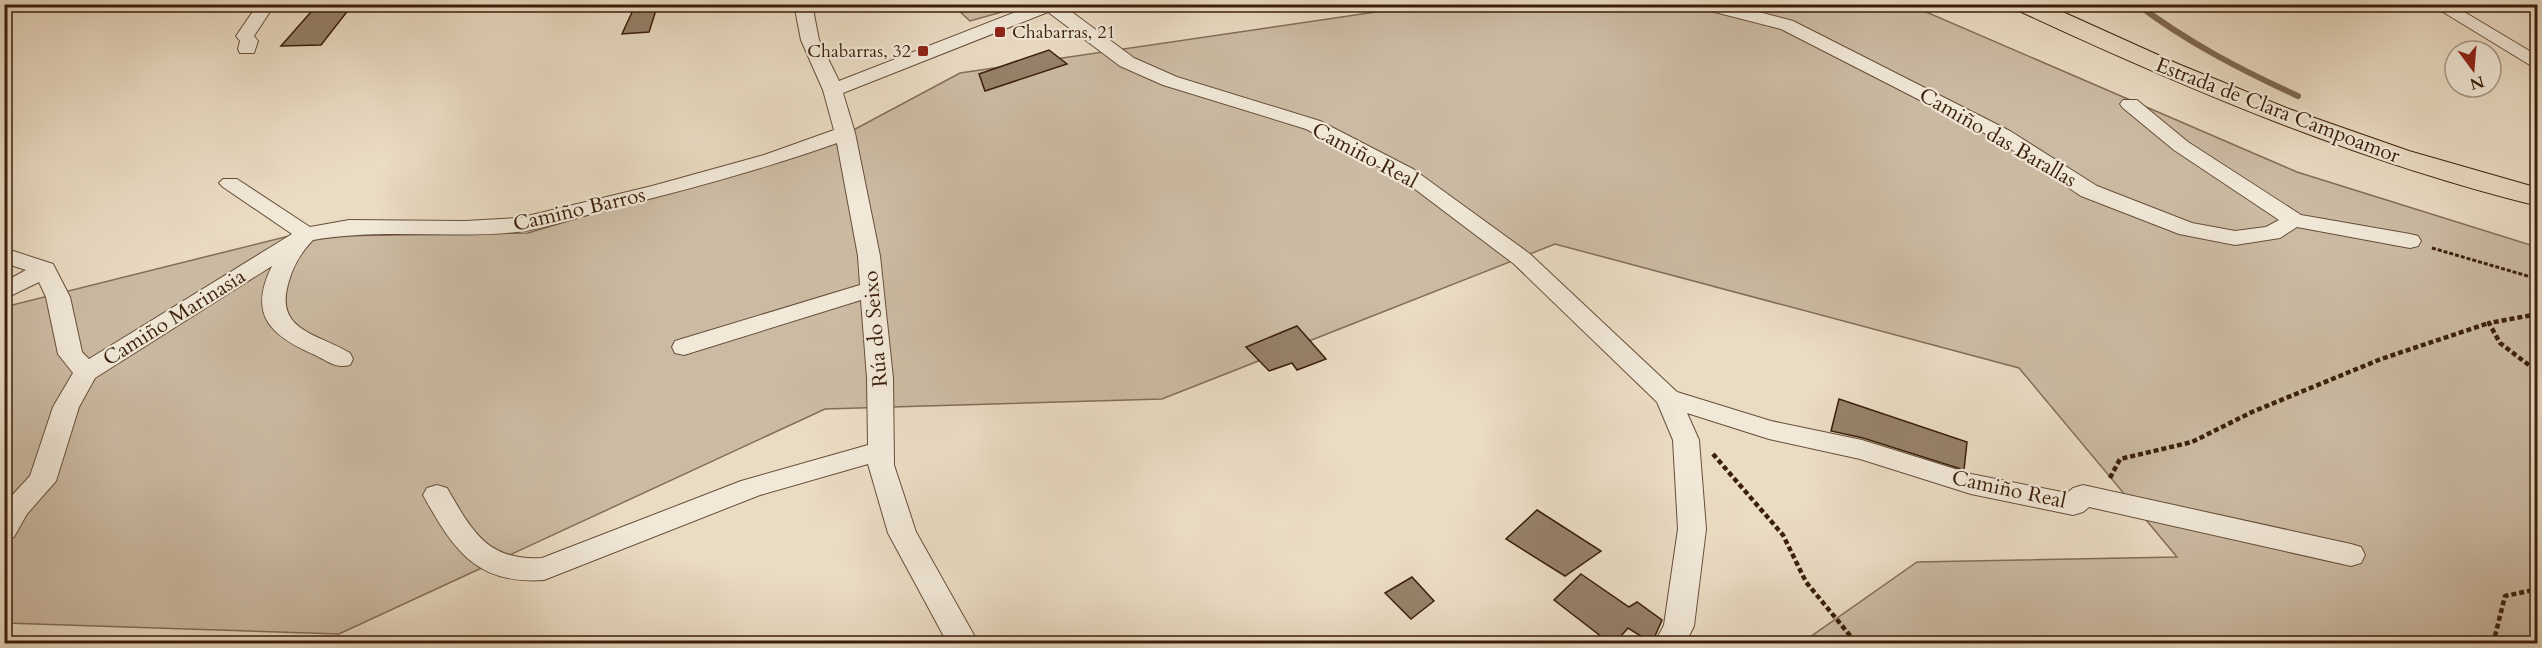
<svg xmlns="http://www.w3.org/2000/svg" width="2542" height="648" font-family="Cardo,serif">
  <rect width="100%" height="100%" fill="#eadbc3"/>
  <filter id="stains"><feTurbulence type="fractalNoise" baseFrequency=".00333" numOctaves="4"/><feColorMatrix values="0 0 0 0 .2 0 0 0 0 .09 0 0 0 0 .02 0 0 0 .5 -.17"/></filter>
  <radialGradient id="worn" r=".72"><stop offset=".6" stop-color="#630" stop-opacity="0"/><stop offset="1" stop-color="#630" stop-opacity=".3"/></radialGradient>
  <!-- green -->
  <path fill="#ccbba4" stroke="#846d57" stroke-width="1.5" d="M972,4H1027V5L970,21L957,9Z
    M1430,4L1910,5L2297,172L2537,247V643H1805L1803,642L1917,562L2177,557L2019,368L1555,244L1162,399L825,409L339,634L5,623L4,307L305,232L331,236L528,233L831,142L960,73Z"/>
  <g fill="none" stroke-linecap="round" stroke-linejoin="round">
    <!-- stream -->
    <path stroke="#806953" stroke-width="6" d="M2137,4C2187,42 2241,70 2298,96"/>
  </g>
  <!-- building -->
  <path fill="#96816a" stroke="#3b1f0a" stroke-width="1.5" d="M318,4H353L321,45L281,46Z
    M657,7L649,32L622,34L634,8Z
    M1049,50L1067,64L985,91L979,74Z
    M1297,326L1326,359L1297,370L1292,363L1269,371L1246,347Z
    M1839,399L1967,442L1964,470L1863,438L1831,431Z
    M1537,510L1601,551L1565,576L1506,539Z
    M1581,574L1629,607L1637,602L1662,620L1652,643L1628,628L1614,644H1611L1554,600Z
    M1412,577L1434,601L1411,619L1385,593Z"/>
  <g fill="none" stroke-linecap="round" stroke-linejoin="round">
    <!-- minor casing -->
    <g stroke="#674e38" stroke-width="2">
      <path id="minor" d="M258,4H275L254,36L258,41L254,53H240L238,49L240,41L236,36Z
        M794,4H812L819,40L839,81L1036,4H1061L1134,58L1177,77L1320,121L1413,169L1530,254L1677,392L1771,421L1862,440L1971,474L2067,493L2073,488L2083,485L2351,544L2361,547L2365,555L2361,563L2351,566L2089,507L2083,512L2073,515L1971,494L1860,459L1769,439L1687,413L1699,440L1706,529L1694,626L1685,644H1654L1664,625L1678,529L1673,440L1657,402L1514,264L1399,177L1306,129L1163,85L1120,66L1048,12L843,93L855,133L880,256L893,378L894,465L916,532L979,644H948L888,533L868,464L760,495L544,580C476,585 453,549 423,495L427,488L437,485L447,488C472,531 487,561 542,558L741,481L868,445L867,378L861,300L684,355L675,353L672,347L675,341L860,285L858,256L837,143C761,170 683,191 605,210C577,217 546,229 517,232C449,239 380,228 313,240C302,251 293,266 289,281C273,331 317,333 350,353L353,359L350,365C335,369 328,361 315,355C272,336 247,316 272,266L95,378L79,407L56,481L27,514L14,537L4,540V504L30,476L53,407L73,373L58,354L46,297L39,282L4,299V282L26,270L4,263V248L53,264L70,297L82,352L89,359L292,234L223,187L219,183L223,179H237L310,227L349,220L465,221L519,218L652,186L764,155L834,130L823,90L801,40Z
        M1697,4H1728L1793,21L2010,131L2097,186L2192,223L2235,231L2266,227L2279,220L2174,150L2123,108L2120,104L2123,100H2137L2188,142L2301,215L2410,234L2418,236L2421,241L2418,246L2410,248L2297,227L2280,238L2235,245L2179,234L2081,196L1996,139L1781,29L1699,8Z
        M2430,4H2451L2538,56V70Z"/>
    </g>
    <!-- primary casing -->
    <g stroke="#3b1f0a" stroke-width="2">
      <path id="primary" d="M2012,4H2045L2178,64L2289,109L2409,151L2538,188V206C2356,161 2185,88 2015,9Z"/>
    </g>
    <!-- path-far1 -->
    <path stroke="#3b1f0a" stroke-width="3" stroke-dasharray="4 2" stroke-linecap="butt" d="M2432,248L2538,279"/>
    <!-- path -->
    <path stroke="#3b1f0a" stroke-width="4.5" stroke-dasharray="5 3" stroke-linecap="butt" d="M2538,314L2489,323L2500,343L2538,372
      M1713,454L1783,535L1806,582L1857,644
      M2110,478L2120,459L2192,442L2252,412L2381,359L2489,323
      M2493,644L2505,596L2538,589"/>
    <!-- minor -->
    <use href="#minor" fill="#f1e8d8" fill-rule="evenodd"/>
    <!-- primary -->
    <use href="#primary" fill="#eadbc3" fill-rule="evenodd"/>
  </g>
  <!-- markers -->
  <g fill="#8f2418" stroke="#f1e8d8" stroke-width="2">
    <rect x="994" y="26" width="12" height="12" rx="3"/>
    <rect x="917" y="45" width="12" height="12" rx="3"/>
  </g>
  <g text-anchor="middle" stroke-width="4.5" stroke-linejoin="round" paint-order="stroke">
    <!-- far-poi labels -->
    <g font-size="18" fill="#3b1f0a" stroke="#f1e8d8" text-anchor="start">
      <text x="1012" y="38">Chabarras, 21</text>
      <text x="911" y="57" text-anchor="end">Chabarras, 32</text>
    </g>
    <!-- street labels -->
    <g font-size="21" fill="#3b1f0a" stroke="#f1e8d8">
      <text transform="translate(2278 110) rotate(21)" y="7">Estrada de Clara Campoamor</text>
      <text transform="translate(1998 137) rotate(30)" y="7">Camiño das Barallas</text>
      <text transform="translate(1365 155) rotate(28)" y="7">Camiño Real</text>
      <text transform="translate(579 209) rotate(-13)" y="7">Camiño Barros</text>
      <text transform="translate(174 317) rotate(-32)" y="7">Camiño Marinasia</text>
      <text transform="translate(875 329) rotate(-95)" y="7">Rúa do Seixo</text>
      <text transform="translate(2009 489) rotate(12)" y="7">Camiño Real</text>
    </g>
  </g>
  <!-- margin -->
  <rect width="2542" height="648" fill="none" stroke="#eadbc3" stroke-width="24"/>
  <rect x="6" y="6" width="2530" height="636" fill="none" stroke="#3b1f0a" stroke-width="3"/>
  <rect x="12" y="12" width="2518" height="624" fill="none" stroke="#3b1f0a" stroke-width="1.5"/>
  <!-- north arrow -->
  <g transform="translate(2473 69) rotate(164)"><circle r="28" fill="#f1e8d8" stroke="#a89886" stroke-width="1.5"/>
  <path d="M0-4.5L10 22L0 15L-10 22Z" fill="#8f2418"/>
  <text y="-9" font-size="16" font-weight="bold" text-anchor="middle" fill="#3b1f0a">N</text>
  </g>
  <rect width="100%" height="100%" filter="url(#stains)"/>
  <rect width="100%" height="100%" fill="url(#worn)"/>
</svg>
